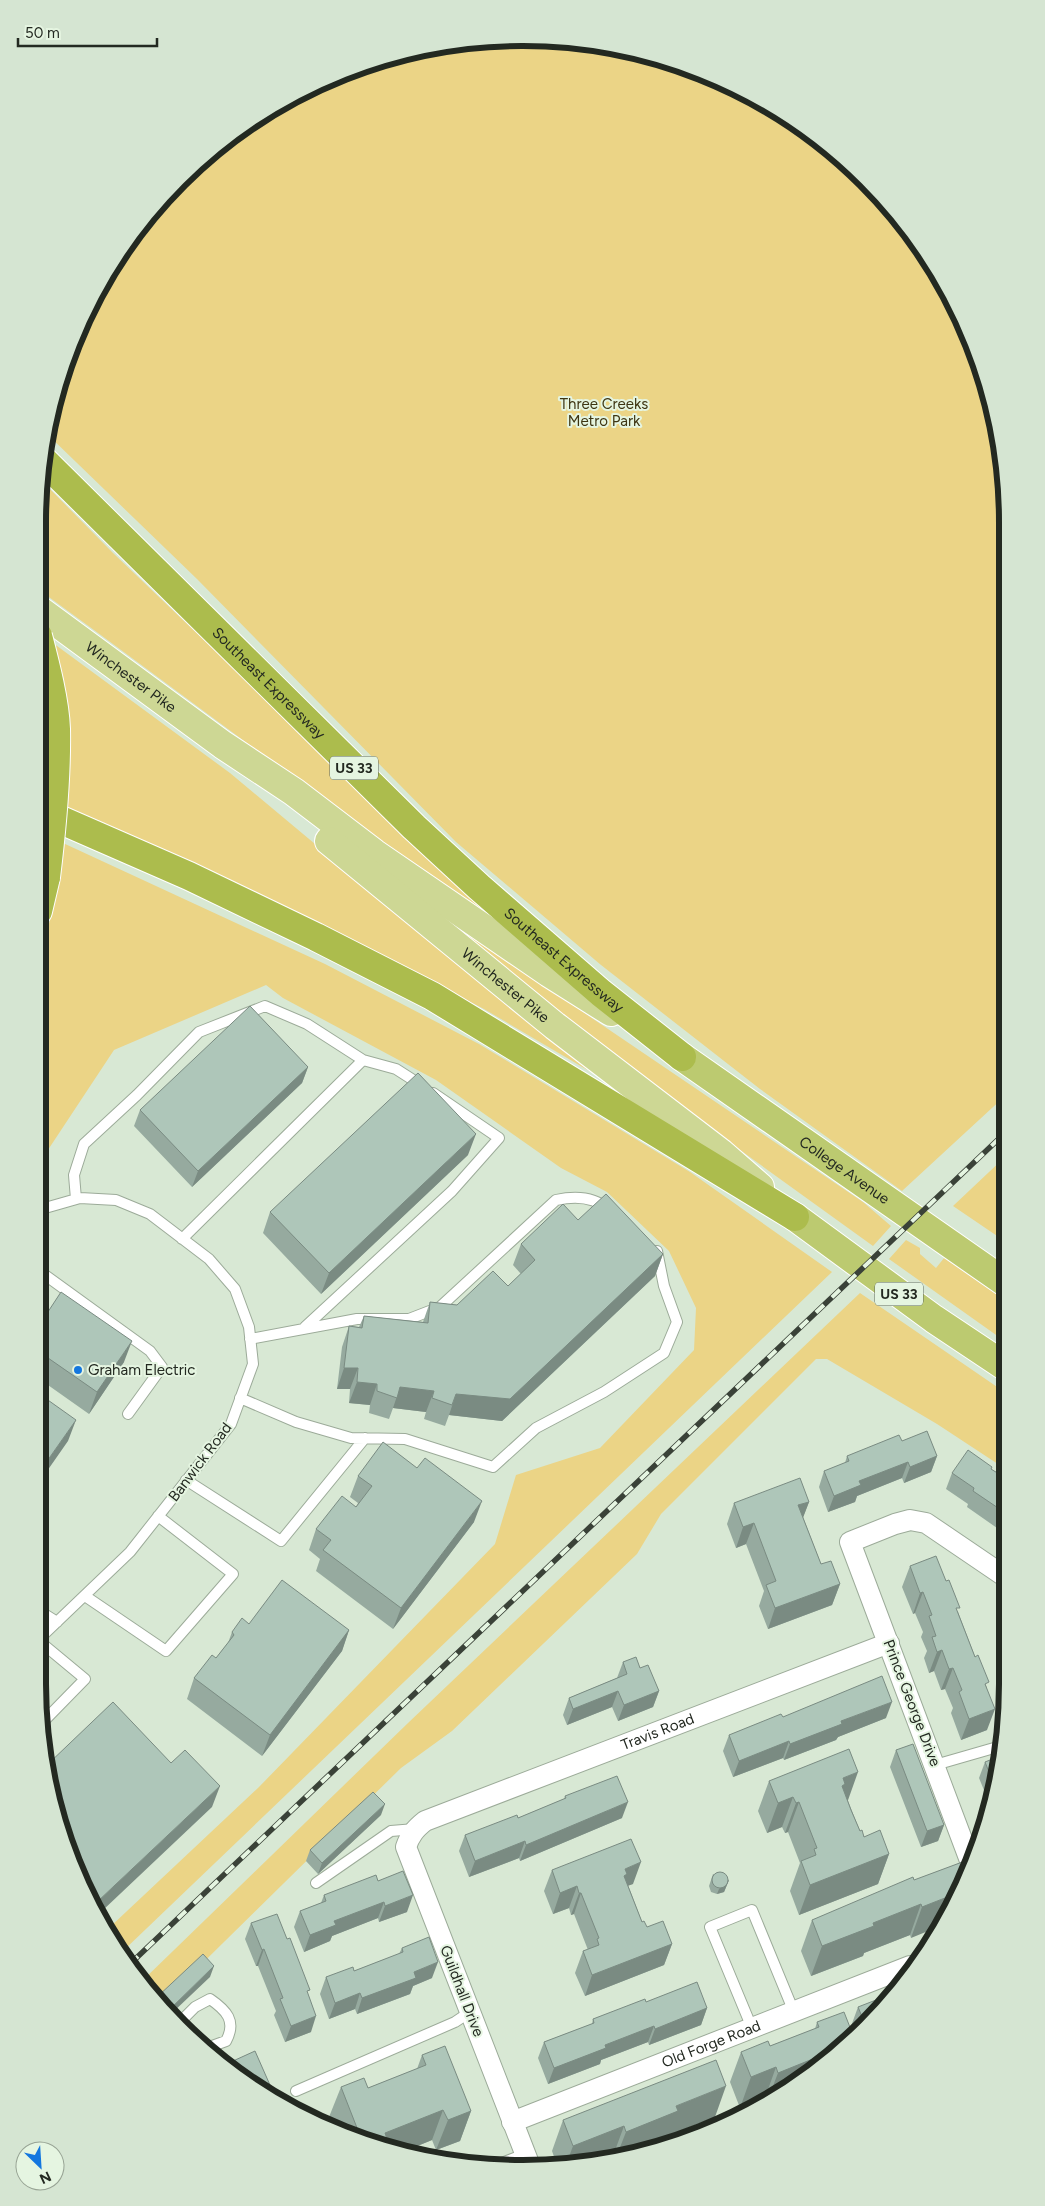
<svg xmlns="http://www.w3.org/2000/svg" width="1045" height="2206" font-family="Figtree,sans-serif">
  <rect width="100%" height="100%" fill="#d8e8d4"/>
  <!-- green -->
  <path fill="#ebd486" d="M523,38L617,47L708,75L818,138L907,227L971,337L1003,459L1005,1096L902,1191L760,1089L601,965L456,842L197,579L46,433L75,337L119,253L180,179L253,119L337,74L428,47Z
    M42,481L113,553L496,919L494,922C341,815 193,702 42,592C31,565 39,511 42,481Z
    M38,632L230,773L461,966L604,1073L601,1078L484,1009L341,936L220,877L38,794Z
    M63,843L325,964L479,1044L690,1172L832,1272L123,1951L110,1927L259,1787L495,1544L516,1475L600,1448L694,1350L696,1308L669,1251L607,1192L561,1168L436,1080L283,998L266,985L114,1050L38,1165V967L53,908L62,862Z
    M437,913L863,1202L891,1226L873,1246L582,1036Z
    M1006,1156V1242L953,1206Z
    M906,1240L920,1248V1254L936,1268L944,1258L1006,1301V1342L889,1259Z
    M860,1293L1006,1393L1007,1470L937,1424L827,1359H816L661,1514L637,1554L452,1731L401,1768L161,2004L141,1982L408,1723Z"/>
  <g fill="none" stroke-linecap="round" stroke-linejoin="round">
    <!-- service casing -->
    <g stroke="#9cab99" stroke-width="12">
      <path id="service" d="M363,1060L396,1069L421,1085
        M76,1199L74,1175L84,1144L137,1095L199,1032L265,1006L307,1024L363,1060L182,1239
        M38,1270L150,1351L162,1367L128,1414
        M305,1327L452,1191L499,1138L433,1093
        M250,1339L357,1319H409L440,1307L556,1200C574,1196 593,1196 608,1209
        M240,1398L296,1422L351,1438L405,1439L493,1467L536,1428L604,1392L664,1353L677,1322L664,1286L657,1251
        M186,1480L281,1541L365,1438
        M85,1596L166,1651L233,1574L158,1516
        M38,1610L57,1622
        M38,1640L130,1552L231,1424L253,1364L249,1327L235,1289L209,1259L150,1214L116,1200L80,1198L38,1210
        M38,1640L85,1679L41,1724
        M935,1765L1001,1746
        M316,1883L391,1831L415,1829
        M179,2023L195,2007L210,1999C226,2010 237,2021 226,2041L204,2049
        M752,2028L710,1927L752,1910L794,2012
        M296,2091L455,2022L470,2012
        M491,2167L525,2154"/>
    </g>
    <!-- minor casing -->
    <g stroke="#9cab99" stroke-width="22">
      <g id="minor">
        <path d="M972,1866L850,1542L895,1524L910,1520L926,1523L1007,1578"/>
        <path id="s1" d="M512,2122L910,1966"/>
        <path id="s2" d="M530,2166L406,1847C410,1835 415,1829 425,1821L889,1643"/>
      </g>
    </g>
    <!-- primary casing -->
    <g stroke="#fff" stroke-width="30">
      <g id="primary">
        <path id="s3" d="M38,609L223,745L294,792L374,853L549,973L611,1012"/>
        <path id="s4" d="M329,841L555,1026L721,1153L760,1187"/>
      </g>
    </g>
    <!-- trunk casing -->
    <g stroke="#fff" stroke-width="30">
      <g id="trunk">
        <path id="s5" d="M682,1057L1006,1283"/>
        <path d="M795,1217L934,1319L1006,1367"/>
      </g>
    </g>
    <!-- motorway casing -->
    <g stroke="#fff" stroke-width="30">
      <g id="motorway">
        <path id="s6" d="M44,461L414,827L479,887L601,993L682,1057"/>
        <path d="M38,810L189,876L316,937L432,996L795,1217"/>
        <path d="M38,911L46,877"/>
      </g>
    </g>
    <!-- service -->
    <use href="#service" stroke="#fff" stroke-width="10"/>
    <!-- minor -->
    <use href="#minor" stroke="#fff" stroke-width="20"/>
    <!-- primary -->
    <use href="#primary" stroke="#cdd794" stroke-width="28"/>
    <!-- trunk -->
    <use href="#trunk" stroke="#bcca70" stroke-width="28"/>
    <!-- motorway -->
    <use href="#motorway" stroke="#acbc4d" stroke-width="28"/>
    <!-- rail casing -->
    <g stroke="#3a4238" stroke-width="5.5">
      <path id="rail" d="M130,1964L1006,1132"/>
    </g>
    <!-- rail -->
    <use href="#rail" stroke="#e5f5e1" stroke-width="4" stroke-dasharray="11" stroke-linecap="butt"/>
    <!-- motorway-bridge casing -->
    <g stroke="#fff" stroke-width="30" stroke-linecap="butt">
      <path id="motorway-bridge" d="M38,636C45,663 55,701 56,729C57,779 52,828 46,877"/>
    </g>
    <!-- motorway-bridge -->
    <use href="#motorway-bridge" stroke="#acbc4d" stroke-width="28"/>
  </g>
  <!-- wall -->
  <path fill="#96aa9f" d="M308,1067L302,1083L192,1187L134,1126L140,1110Z
    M468,1155L321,1294L263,1233L270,1212Z
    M578,1220L663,1254L655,1276L502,1421L449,1415L445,1426L424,1419L426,1412L393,1408L389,1419L369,1413L370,1405L349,1403L350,1389H337L342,1347L349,1326L359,1327L364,1316L423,1322L430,1302L457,1305L508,1286L521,1274L513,1265L521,1244Z
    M38,1327L124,1362L89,1414L38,1378Z
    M902,1441L937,1456L931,1472L904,1483L902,1478L857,1496L855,1502L828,1512L819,1487L824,1471L845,1463L847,1456Z
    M992,1467L991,1469L1007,1479V1535L967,1507L968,1504L946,1489L952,1473Z
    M358,1476L474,1522L393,1629L316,1571L320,1559L309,1550L316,1529L356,1507L358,1503L350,1497Z
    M809,1502L803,1517L821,1564L840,1584L832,1605L768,1629L759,1606L764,1591L746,1544L736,1548L727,1524L734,1503Z
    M910,1566L958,1612L987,1688V1730L961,1740L951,1713L953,1708L945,1689L941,1690L934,1671L929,1673L924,1658L927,1651L921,1637L923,1632L915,1613L913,1614L902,1587Z
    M249,1624L349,1630L342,1651L262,1756L187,1699L194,1678L216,1658L228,1643L232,1632Z
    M623,1662L640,1668L659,1691L653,1707L618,1721L612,1707L567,1725L563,1715L569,1698L617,1678Z
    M783,1717L886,1718L838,1737L836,1740L784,1760L783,1758L733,1777L723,1751L729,1735Z
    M896,1750L944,1825L938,1841L921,1847L890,1767Z
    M985,1762L998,1778L988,1810L986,1804L988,1800L979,1778Z
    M769,1781L848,1801L860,1831L864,1837L889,1854L878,1884L799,1915L790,1891L800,1863L788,1832L785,1833L782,1827L767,1833L758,1811Z
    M565,1796L622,1818L520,1861L519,1858L469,1877L459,1851L465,1835L518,1818L564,1799Z
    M381,1815L318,1874L306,1861L310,1850Z
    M965,1861L911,1938L910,1935L864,1953L863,1956L811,1976L801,1951L812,1920Z
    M552,1870L633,1884L628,1885L642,1922L647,1927L672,1944L664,1965L585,1996L575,1973L583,1951L588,1950L574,1914L571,1915L569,1908L553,1914L544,1891Z
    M713,1874L729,1880L724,1892L717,1894L711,1892L709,1886Z
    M378,1881L407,1912L379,1922L378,1918L332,1936L330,1941L304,1952L294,1927L300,1911L321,1903L324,1895Z
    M251,1923L308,1995L311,2032L285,2042L274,2015L276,2011L258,1966H256L245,1939Z
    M402,1948L432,1978L413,1986L410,1994L357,2014L355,2009L329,2019L320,1994L326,1977L354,1971L399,1954Z
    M646,2002L707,2008L701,2025L649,2045L648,2042L601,2060L600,2064L548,2084L538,2058L544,2042L592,2024L593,2019Z
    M887,2004L818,2068L766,2101L765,2098L740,2108L730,2082L741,2052L770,2046L815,2029L817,2022L850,2029L858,2007Z
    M422,2055L471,2111L460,2141L436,2150L432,2140L405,2151L332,2123L329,2117L341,2087L368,2088L417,2069Z
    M233,2061L277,2101L230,2068Z
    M715,2117L669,2135L668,2140L586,2164L557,2165L552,2151L563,2120Z"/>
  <!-- shaded-wall -->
  <path fill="#7a8b82" d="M308,1067L302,1083L192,1187L198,1171Z
    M476,1134L468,1155L321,1294L329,1273Z
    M663,1254L655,1276L502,1421L449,1415L456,1394Z
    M132,1341L124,1362L89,1414L97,1392Z
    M344,1368H358L350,1389H337Z
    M357,1382L377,1384L370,1405L349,1403Z
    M400,1387L434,1391L426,1412L393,1408Z
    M76,1420L68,1441L38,1484V1474Z
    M937,1456L931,1472L904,1483L910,1467Z
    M908,1462L902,1478L857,1496L855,1502L828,1512L834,1496L859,1481Z
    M482,1501L474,1522L393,1629L401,1608Z
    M809,1502L801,1523L798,1505Z
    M754,1523L746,1544L736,1548L743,1527Z
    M840,1584L832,1605L768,1629L775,1608Z
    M923,1592L915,1613L913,1614L920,1593Z
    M349,1630L342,1651L262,1756L270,1735Z
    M942,1650L934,1671L929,1673L937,1652Z
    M953,1668L945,1689L941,1690L949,1669Z
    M618,1691L612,1707L567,1725L573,1709Z
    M659,1691L653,1707L618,1721L624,1705Z
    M892,1702L886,1718L838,1737L836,1740L784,1760L790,1744L841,1721Z
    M995,1709L987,1730L961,1740L969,1719Z
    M789,1741L783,1758L733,1777L739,1761Z
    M858,1772L847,1803L837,1807L843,1778Z
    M220,1786L212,1807L102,1911L97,1902Z
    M793,1797L782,1827L767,1833L778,1803Z
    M628,1802L622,1818L520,1861L526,1845Z
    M799,1802L788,1832L785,1833L796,1803Z
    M385,1804L381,1815L318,1874L322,1863Z
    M944,1825L938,1841L921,1847L927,1831Z
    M525,1841L519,1858L469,1877L475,1861Z
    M889,1854L878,1884L799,1915L810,1885Z
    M641,1862L633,1884L622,1888L625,1869Z
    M729,1880L724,1892L717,1894L719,1889Z
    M577,1886L569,1908L553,1914L560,1893Z
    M579,1893H581L574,1914L571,1915Z
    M955,1894L933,1929L911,1938L922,1907Z
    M413,1895L407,1912L379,1922L385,1906Z
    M384,1902L378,1918L332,1936L330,1941L304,1952L310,1935L334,1921Z
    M921,1904L910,1935L864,1953L863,1956L811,1976L822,1946L873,1923Z
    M672,1944L664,1965L585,1996L592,1975Z
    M264,1949L258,1966H256L262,1950Z
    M438,1962L432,1978L413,1986L410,1994L357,2014L362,1998L414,1972Z
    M214,1966L210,1977L171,2014L168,2011Z
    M360,1993L355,2009L329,2019L335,2003Z
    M707,2008L701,2025L649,2045L655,2029Z
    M316,2016L311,2032L285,2042L291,2026Z
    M654,2026L648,2042L601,2060L600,2064L548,2084L554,2068L605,2045Z
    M848,2040L818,2068L768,2099L778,2073L828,2047Z
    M776,2067L765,2098L740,2108L751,2077Z
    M726,2086L715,2117L669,2135L668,2140L617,2155L626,2132L676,2106Z
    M443,2110L432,2140L405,2151L382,2142L385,2133Z
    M471,2111L460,2141L436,2150L448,2120Z
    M624,2126L613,2156L586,2164L566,2165L573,2146Z"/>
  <!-- building -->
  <path fill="#aec6b9" stroke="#7a8b82" d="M250,1006L308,1067L198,1171L140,1110Z
    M418,1073L476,1134L329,1273L270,1212Z
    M606,1194L663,1254L510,1399L456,1394L452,1405L432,1398L434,1391L400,1387L397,1398L377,1391V1384L357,1382L358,1368H344L349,1326L362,1328L364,1316L428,1323L430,1302L457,1305L493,1271L508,1286L535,1260L521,1244L563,1204L578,1220Z
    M61,1292L132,1341L97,1392L38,1351V1327Z
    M38,1393L76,1420L38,1474Z
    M927,1431L937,1456L910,1467L908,1462L859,1481L861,1485L834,1496L824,1471L849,1461L847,1456L899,1435L902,1441Z
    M383,1442L417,1468L425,1458L482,1501L401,1608L323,1550L331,1540L316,1529L342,1496L356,1507L372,1486L358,1476Z
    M968,1450L992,1467L991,1469L1007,1479V1514L973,1491L974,1488L952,1473Z
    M800,1478L809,1502L798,1505L821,1564L831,1561L840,1584L775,1608L766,1585L776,1581L754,1523L743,1527L734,1503Z
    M936,1556L946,1581L949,1580L960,1608H956L975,1657L978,1655L989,1682L985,1684L995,1709L969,1719L959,1692L962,1690L953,1668L949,1669L942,1650L937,1652L932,1637L936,1636L929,1616L932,1615L923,1592L920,1593L910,1566Z
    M282,1580L349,1630L270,1735L194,1678L212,1655L216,1658L234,1635L232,1632L242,1618L249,1624Z
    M636,1657L640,1668L648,1665L659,1691L624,1705L618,1691L573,1709L569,1698L627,1674L623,1662Z
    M882,1676L892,1702L841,1721L842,1724L790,1744L789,1741L739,1761L729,1735L781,1714L783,1717Z
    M113,1702L171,1763L185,1750L220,1786L97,1902L63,1840L47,1778L46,1766Z
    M913,1744L944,1825L927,1831L896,1750Z
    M849,1749L858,1772L843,1778L845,1784L842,1786L851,1810L860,1831L862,1830L864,1837L880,1830L889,1854L810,1885L801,1861L816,1855L814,1849L817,1848L799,1802L796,1803L793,1797L778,1803L769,1781Z
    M1000,1756L998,1778L994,1793L992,1788L995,1787L985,1762Z
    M617,1776L628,1802L526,1845L525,1841L475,1861L465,1835L517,1815L518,1818L566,1798L565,1796Z
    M373,1792L385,1804L322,1863L310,1850Z
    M631,1839L641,1862L625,1869L627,1874L624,1876L642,1922L644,1921L647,1927L663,1921L672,1944L592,1975L583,1951L599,1945L597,1939L599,1938L581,1893H579L577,1886L560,1893L552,1870Z
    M965,1861L969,1872L955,1894L922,1907L921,1904L873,1923L874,1926L822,1946L812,1920L913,1877L914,1880Z
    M403,1871L413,1895L385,1906L384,1902L334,1921L336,1925L310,1935L300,1911L326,1901L324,1895L376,1875L378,1881Z
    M712 1880a8 8 0 1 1 16 0a8 8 0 1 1-16 0Z
    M277,1914L287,1939L290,1938L310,1990L307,1991L316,2016L291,2026L280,1999L283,1998L264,1949L262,1950L251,1923Z
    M429,1937L438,1962L414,1972L416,1978L362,1998L360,1993L335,2003L326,1977L353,1967L354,1971L403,1952L402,1948Z
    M203,1954L214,1966L168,2011L156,1998Z
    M697,1982L707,2008L655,2029L654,2026L605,2045L606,2048L554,2068L544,2042L594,2023L593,2019L645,1999L646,2002Z
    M894,1993L887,2004L865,2024L858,2007Z
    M844,2012L853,2035L848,2040L828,2047L830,2052L778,2073L776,2067L751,2077L741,2052L768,2041L770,2046L819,2027L817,2022Z
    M445,2046L471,2111L448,2120L443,2110L385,2133L388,2142L385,2143L359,2133L341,2087L364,2078L368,2088L426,2065L422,2055Z
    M255,2051L277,2101L233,2070L236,2069L233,2061Z
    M716,2060L726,2086L676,2106L678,2111L626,2132L624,2126L573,2146L563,2120Z"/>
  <!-- markers -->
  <circle fill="#1477df" stroke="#e5f5e1" stroke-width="2" cx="78" cy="1370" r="5"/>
  <g text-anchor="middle" stroke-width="4" stroke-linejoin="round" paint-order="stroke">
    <!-- shield labels -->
    <g fill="#e5f5e1" stroke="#5d665b" stroke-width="1">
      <rect x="330" y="756.5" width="48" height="23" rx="4"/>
      <rect x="875" y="1282.5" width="48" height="23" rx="4"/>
    </g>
    <g font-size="14" font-weight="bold" fill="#232921">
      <text x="354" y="773">US 33</text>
      <text x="899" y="1299">US 33</text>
    </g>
    <!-- park labels -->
    <g font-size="15" fill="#3e3512" stroke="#e5f5e1">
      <text x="604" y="409">Three Creeks<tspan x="604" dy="17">Metro Park</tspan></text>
    </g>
    <!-- street labels -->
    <g font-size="15" fill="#232921" stroke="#e5f5e1">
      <text dy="5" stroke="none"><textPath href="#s3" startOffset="115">Winchester Pike</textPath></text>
      <text dy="5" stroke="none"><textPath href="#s6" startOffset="316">Southeast Expressway</textPath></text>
      <text dy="5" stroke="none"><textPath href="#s6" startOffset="721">Southeast Expressway</textPath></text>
      <text dy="5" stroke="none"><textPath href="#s4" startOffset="228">Winchester Pike</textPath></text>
      <text dy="5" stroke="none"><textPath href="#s5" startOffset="198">College Avenue</textPath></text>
      <text transform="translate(200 1462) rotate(-53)" y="5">Banwick Road</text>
      <text transform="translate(912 1703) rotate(69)" y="5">Prince George Drive</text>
      <text dy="5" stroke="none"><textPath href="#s2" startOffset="624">Travis Road</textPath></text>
      <text transform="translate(462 1991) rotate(69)" y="5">Guildhall Drive</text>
      <text dy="5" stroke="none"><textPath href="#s1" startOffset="214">Old Forge Road</textPath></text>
    </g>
    <!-- poi labels -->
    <g font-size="15" fill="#232921" stroke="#e5f5e1" text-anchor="start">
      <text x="88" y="1375">Graham Electric</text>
    </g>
  </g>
  <!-- crop -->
  <path d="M0 0H1045V2206H0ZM522 46H523A476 476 0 0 1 999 522V1684A476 476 0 0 1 523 2160H522A476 476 0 0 1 46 1684V522A476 476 0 0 1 522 46Z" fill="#d5e5d2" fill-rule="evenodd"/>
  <path fill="none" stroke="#232921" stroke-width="6" d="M522 46H523A476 476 0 0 1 999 522V1684A476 476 0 0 1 523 2160H522A476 476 0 0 1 46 1684V522A476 476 0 0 1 522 46Z"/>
  <!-- north arrow -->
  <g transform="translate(40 2166) rotate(155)"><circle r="24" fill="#e5f5e1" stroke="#97a394"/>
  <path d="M0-4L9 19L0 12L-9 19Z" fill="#1477df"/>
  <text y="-8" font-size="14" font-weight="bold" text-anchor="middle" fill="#232921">N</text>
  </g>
  <!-- scale -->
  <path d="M18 38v8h139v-8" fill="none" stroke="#232921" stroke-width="2.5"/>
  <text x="25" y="38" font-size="15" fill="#232921" stroke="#e5f5e1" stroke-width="4" paint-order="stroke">50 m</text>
</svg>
